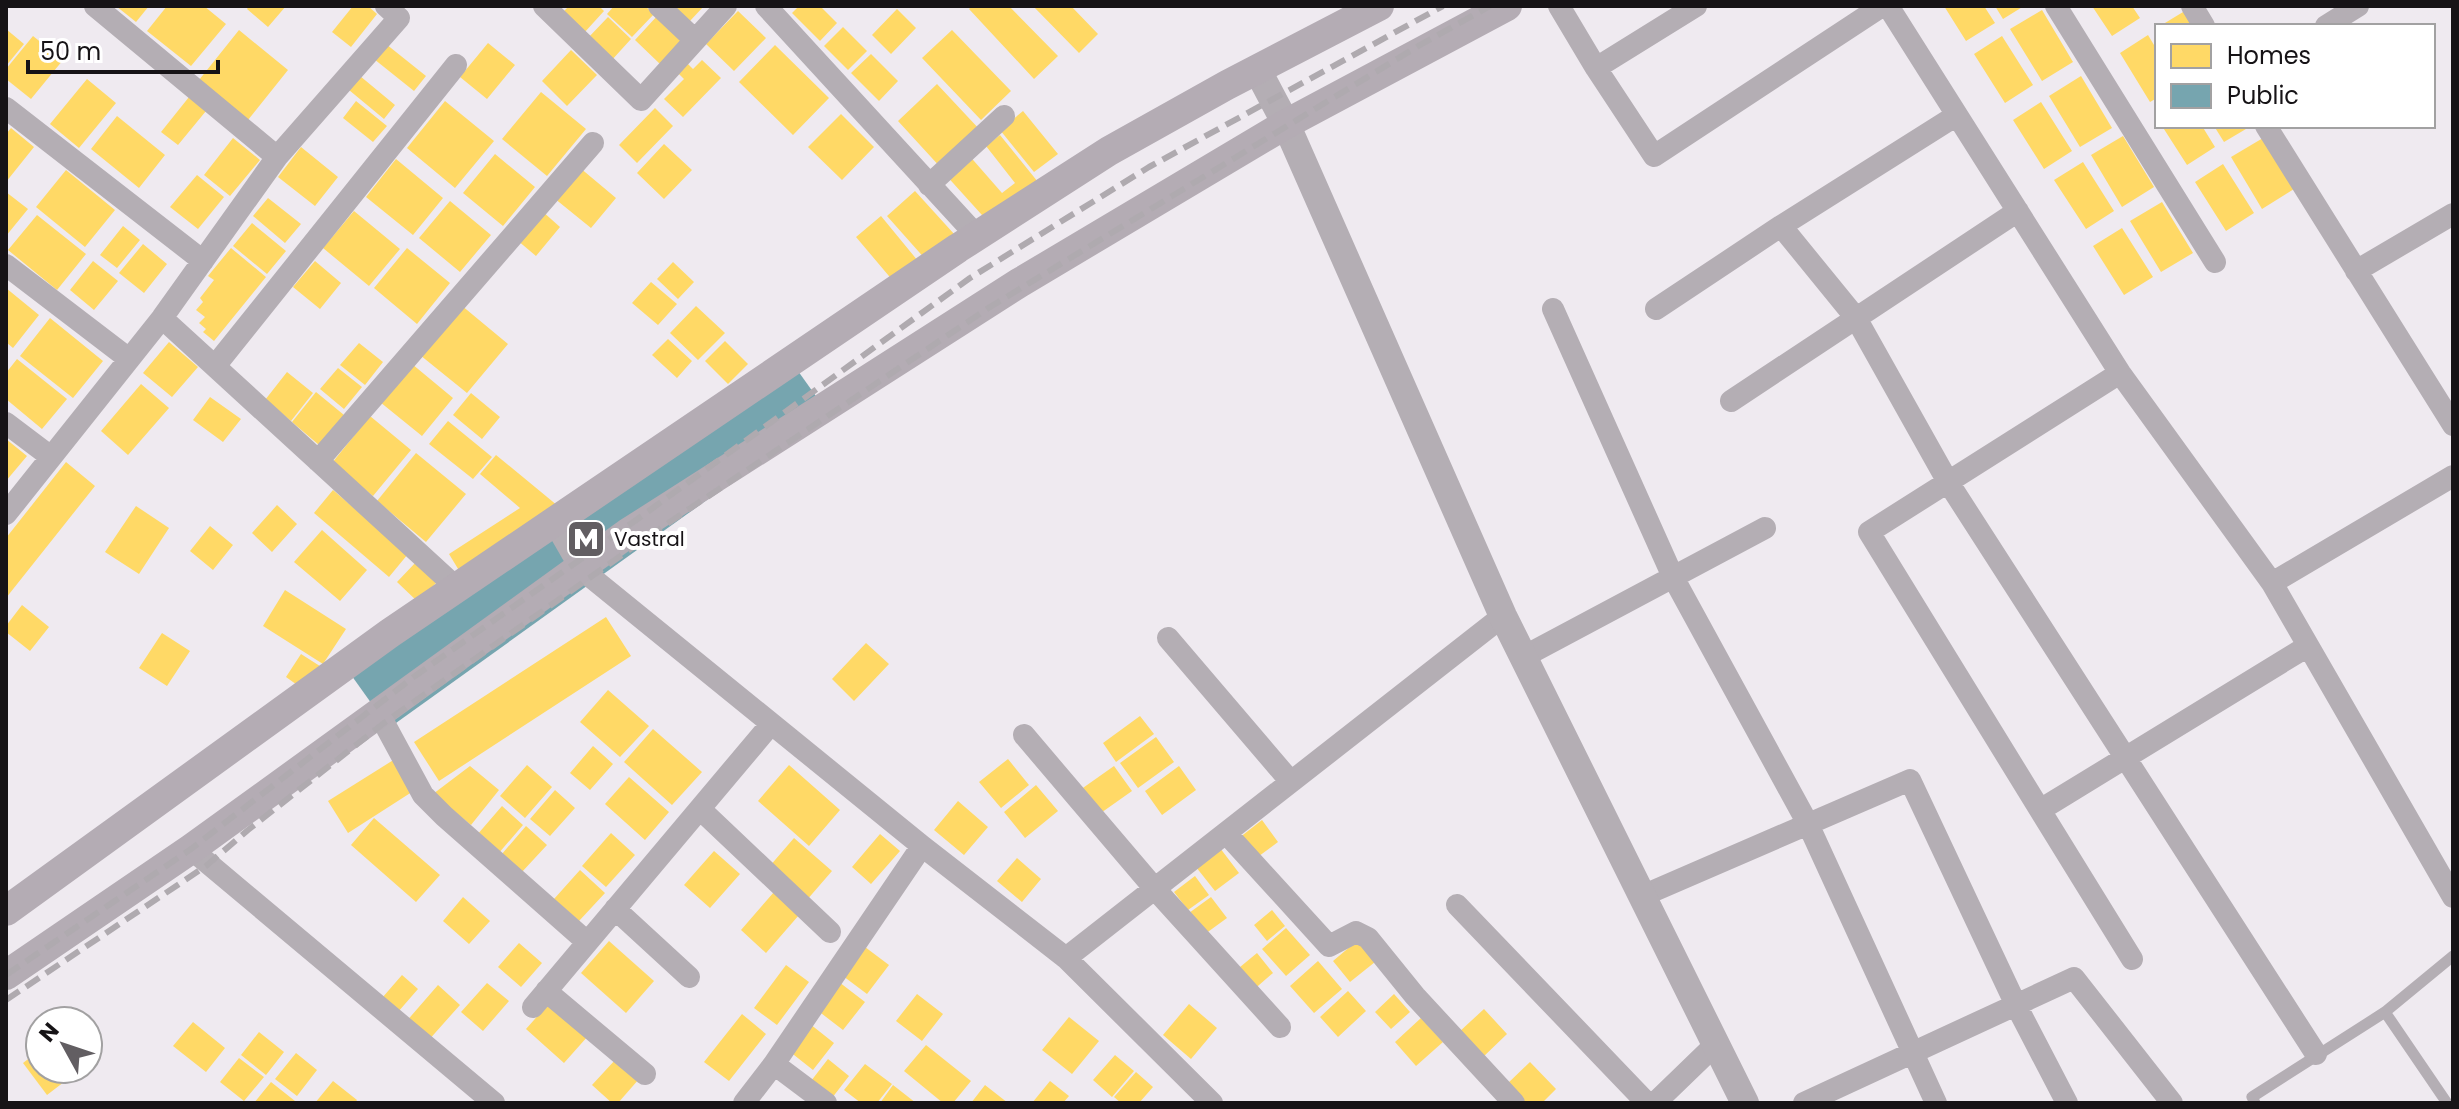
<svg xmlns="http://www.w3.org/2000/svg" width="2459" height="1109" font-family="Poppins,sans-serif">
  <rect width="100%" height="100%" fill="#efeaf0"/>
  <!-- homes -->
  <path fill="#ffd966" d="M116,6H149L136,22Z
    M167,6H204L226,24L191,66L147,31Z
    M249,6H286L268,27L247,9Z
    M353,6H368L377,14L351,47L332,32Z
    M569,6H599L604,11L584,33L562,13Z
    M614,6H645L654,14L632,37L607,14Z
    M672,6H704L689,22Z
    M799,6H820L837,23L820,41L792,13Z
    M972,6H1009L1058,56L1034,79L969,9Z
    M1033,6H1071L1098,34L1079,53Z
    M1944,6H1984L1995,23L1966,41Z
    M1995,6H2024L2003,19Z
    M2092,6H2132L2140,18L2112,36Z
    M897,9L916,28L891,54L872,35Z
    M2188,9L2198,26H2160Z
    M2042,10L2073,62L2042,81L2010,29Z
    M738,11L766,38L734,71L706,44Z
    M658,15L683,39L660,64L635,40Z
    M608,17L631,39L611,61L587,39Z
    M843,27L867,51L848,70L824,46Z
    M6,29L24,44L6,66Z
    M239,30L288,70L248,120L199,80Z
    M952,30L1011,91L981,120L922,58Z
    M2148,35L2157,50V98L2150,102L2120,53Z
    M33,36L63,60L31,99L6,79V69Z
    M2002,36L2033,85L2005,103L1974,54Z
    M488,43L515,65L487,99L460,77Z
    M386,44L426,76L414,91L374,59Z
    M775,45L829,98L793,135L739,82Z
    M571,50L597,75L567,106L542,81Z
    M871,54L898,81L879,101L851,73Z
    M702,60L721,78L683,117L664,99L684,79L677,72L687,63L693,69Z
    M360,76L395,105L384,119L349,90Z
    M2081,76L2112,128L2080,147L2049,96Z
    M87,79L116,103L79,148L50,124Z
    M937,84L981,131L942,169L898,121Z
    M541,92L586,129L547,176L502,139Z
    M189,97L206,111L178,145L161,132Z
    M356,101L387,126L373,142L343,118Z
    M445,101L494,141L455,188L407,148Z
    M2041,102L2072,151L2044,169L2013,120Z
    M655,108L673,126L637,163L619,145Z
    M1023,111L1058,154L1034,172L1000,130Z
    M841,114L874,147L842,180L808,147Z
    M117,116L165,155L139,188L91,149Z
    M2162,126H2202L2215,147L2187,165Z
    M2214,126H2251L2224,142Z
    M11,128L34,147L6,182V134Z
    M1000,135L1042,187L991,225L944,173L967,153L1002,193L1015,183L986,146Z
    M2123,136L2154,187L2122,207L2091,155Z
    M233,138L260,160L230,196L204,175Z
    M2263,138L2294,189L2262,209L2231,157Z
    M664,144L692,170L664,199L637,173Z
    M301,147L338,177L315,206L278,177Z
    M495,154L535,187L503,226L463,193Z
    M396,159L443,198L413,235L366,197Z
    M2083,162L2114,211L2086,229L2054,180Z
    M2223,164L2254,213L2226,231L2195,182Z
    M579,167L616,198L591,228L554,198Z
    M66,170L115,210L85,247L36,207Z
    M197,175L224,197L198,229L170,207Z
    M915,191L955,235L927,261L887,216Z
    M6,192L28,209L6,236Z
    M268,198L301,224L285,243L253,216Z
    M450,201L491,235L460,272L419,238Z
    M2162,202L2193,253L2161,272L2130,221Z
    M354,211L400,249L369,286L323,248Z
    M542,211L560,227L536,256L517,240Z
    M37,215L86,254L57,290L8,250Z
    M881,216L918,261L894,282L856,237Z
    M252,223L286,251L267,274L233,246Z
    M123,226L140,240L117,268L100,255Z
    M2122,228L2153,277L2124,295L2093,246Z
    M143,244L167,264L144,293L119,273Z
    M231,248L266,277L214,341L203,332L206,329L199,323L205,317L196,310L203,302L200,298L214,280L208,276Z
    M407,248L450,283L417,324L374,288Z
    M93,261L118,281L94,310L70,290Z
    M315,261L341,283L320,309L293,287Z
    M673,262L694,282L678,299L657,279Z
    M651,282L677,304L658,325L632,303Z
    M6,288L39,315L13,348L6,342Z
    M461,305L508,344L467,393L420,355Z
    M696,306L725,333L698,360L670,333Z
    M50,318L103,361L73,398L20,356Z
    M668,339L692,361L677,378L652,355Z
    M725,341L748,364L728,384L705,361Z
    M169,342L198,367L172,397L143,373Z
    M359,343L383,362L365,385L340,365Z
    M17,359L67,399L42,429L6,399V373Z
    M412,364L453,398L422,436L380,402Z
    M338,368L362,387L344,409L320,389Z
    M287,372L313,393L291,421L265,400Z
    M141,384L169,408L128,455L101,431Z
    M316,392L344,415L319,445L292,422Z
    M471,393L500,417L482,439L453,415Z
    M210,397L241,419L223,442L193,420Z
    M370,416L411,450L373,496L332,463Z
    M448,421L492,457L473,479L429,444Z
    M6,439L27,456L6,481Z
    M416,453L466,494L426,542L377,501Z
    M496,455L558,506L463,577L449,554L520,508L480,474Z
    M66,462L95,486L6,598V538Z
    M333,490L408,554L389,577L314,513Z
    M277,505L297,524L272,552L252,533Z
    M136,506L169,528L139,574L105,552Z
    M210,526L233,545L213,570L190,551Z
    M322,530L367,570L340,601L294,562Z
    M416,562L437,582L418,602L397,582Z
    M285,590L346,629L323,664L263,626Z
    M22,605L49,627L30,651L6,632V626Z
    M606,617L631,656L439,781L414,742Z
    M162,633L190,651L167,686L139,668Z
    M866,643L889,664L854,701L832,679Z
    M301,654L323,668L307,692L286,677Z
    M608,690L649,726L620,757L580,722Z
    M1140,716L1154,734L1116,762L1103,743Z
    M653,729L702,772L672,805L624,762Z
    M1156,737L1174,762L1138,788L1120,763Z
    M593,746L613,764L590,790L570,773Z
    M395,759L415,790L348,833L328,801Z
    M1008,759L1029,785L1001,808L979,782Z
    M527,765L552,787L525,818L500,796Z
    M789,765L840,810L809,846L758,801Z
    M470,766L499,790L471,825L433,794Z
    M1114,766L1132,791L1098,815L1080,790Z
    M1179,766L1196,790L1162,815L1145,791Z
    M629,777L669,812L645,840L605,804Z
    M1036,785L1058,811L1025,838L1004,812Z
    M555,790L575,808L550,836L530,819Z
    M958,801L988,827L964,855L934,830Z
    M502,806L523,825L498,854L477,835Z
    M374,818L440,875L416,902L351,845Z
    M1262,820L1278,842L1255,859L1239,838Z
    M526,826L547,845L521,873L501,855Z
    M611,833L635,855L606,887L582,866Z
    M880,834L900,851L871,884L852,867Z
    M794,838L832,871L806,901L769,867Z
    M1220,848L1239,873L1215,891L1196,867Z
    M714,851L740,874L710,908L684,885Z
    M1017,858L1041,879L1022,902L997,881Z
    M580,870L605,893L579,921L554,899Z
    M1195,876L1209,895L1188,910L1174,892Z
    M774,892L799,915L766,953L741,930Z
    M463,897L490,921L469,944L443,921Z
    M1211,897L1227,918L1205,934L1189,913Z
    M1272,910L1285,926L1267,941L1254,925Z
    M1286,928L1310,955L1286,976L1262,949Z
    M1358,940L1375,962L1350,982L1333,961Z
    M609,941L654,981L626,1013L581,973Z
    M519,943L542,963L521,987L498,967Z
    M865,947L889,965L867,994L843,976Z
    M1257,953L1273,973L1251,992L1234,972Z
    M1318,961L1342,989L1314,1013L1290,986Z
    M786,965L809,982L777,1025L754,1008Z
    M402,975L418,989L398,1012L382,998Z
    M839,982L865,1002L843,1030L817,1010Z
    M487,983L509,1001L483,1031L461,1012Z
    M438,985L460,1005L427,1042L405,1023Z
    M1348,991L1366,1011L1338,1037L1320,1017Z
    M917,994L943,1014L922,1041L896,1021Z
    M1394,994L1410,1012L1391,1029L1375,1012Z
    M550,1002L588,1036L564,1063L526,1029Z
    M1189,1004L1217,1028L1191,1059L1163,1035Z
    M1484,1009L1507,1034L1481,1059L1458,1033Z
    M742,1014L766,1034L729,1081L704,1062Z
    M1069,1017L1099,1041L1072,1074L1042,1050Z
    M1421,1018L1443,1042L1416,1066L1395,1042Z
    M193,1022L225,1048L206,1072L173,1046Z
    M810,1024L834,1043L813,1070L789,1051Z
    M259,1032L284,1052L266,1075L241,1055Z
    M926,1045L971,1081L953,1103H943L904,1071Z
    M40,1050V1069H75L77,1072L47,1095L23,1063Z
    M296,1053L317,1070L297,1096L275,1079Z
    M1115,1055L1134,1071L1112,1097L1093,1080Z
    M239,1058L264,1077L244,1101L220,1082Z
    M616,1059L639,1079L618,1103H612L592,1085Z
    M828,1059L849,1076L832,1098L811,1081Z
    M1530,1062L1556,1089L1542,1103H1521L1505,1086Z
    M865,1064L892,1084L877,1103H861L844,1090Z
    M1136,1072L1153,1087L1139,1103H1121L1114,1097Z
    M333,1081L357,1100L355,1103H315Z
    M1050,1081L1069,1096L1063,1103H1032Z
    M271,1082L295,1101L293,1103H254Z
    M893,1085L916,1103H880Z
    M985,1085L1008,1103H971Z"/>
  <!-- public -->
  <path fill="#76a5af" d="M783,350L828,413L389,728L344,665Z"/>
  <g fill="none" stroke-linecap="round" stroke-linejoin="round">
    <!-- service -->
    <path stroke="#b4aeb4" stroke-width="11" d="M2385,1012L2447,1103
      M2255,1103L2252,1097L2385,1012L2453,956"/>
    <!-- minor -->
    <path stroke="#b4aeb4" stroke-width="22" d="M95,6L277,157
      M544,6L641,100L726,6
      M659,6L695,40
      M766,6L977,236
      M1559,6L1596,68L1654,156L1882,6
      M1888,6L2120,373L2272,583L2453,897
      M2056,6L2215,262
      M2192,6L2204,26
      M2326,26L2358,6
      M1596,68L1696,6
      M6,108L203,261
      M2266,126L2453,425
      M929,185L1004,116
      M1781,226L1856,318L1948,482L2316,1054
      M6,265L129,359
      M2356,271L2453,214
      M1553,309L1673,577L1808,824L1936,1103
      M1656,309L1781,226L1957,115
      M162,318L457,588
      M215,366L456,65
      M2120,373L1869,532L2040,810L2308,646
      M1731,401L2018,211
      M6,423L51,457
      M318,461L593,143
      M6,514L162,318L277,157L399,18L386,6
      M554,522L581,569L922,846L1066,958L1212,1103
      M2272,583L2453,476
      M1168,638L1291,782
      M1523,657L1765,528
      M384,723L423,795L444,816L587,942
      M1024,735L1155,889L1280,1027
      M700,809L830,932
      M2040,810L2132,959
      M1226,833L1329,946L1356,932L1368,938L1415,996L1514,1103
      M191,849L494,1103
      M1642,896L1910,780L2016,1005L2067,1103
      M1457,905L1647,1103
      M615,909L689,977
      M1066,958L1503,616
      M546,991L645,1074
      M533,1007L771,724
      M774,1064L826,1103
      M744,1103L774,1064L922,846
      M1655,1103L1716,1044
      M1804,1103L2074,978L2172,1103"/>
    <!-- tertiary -->
    <path stroke="#b4aeb4" stroke-width="28" d="M1257,69L1286,124L1503,616L1745,1103"/>
    <!-- secondary -->
    <path stroke="#b4acb4" stroke-width="30" d="M6,911L390,633L958,248L1109,151L1227,85L1379,6
      M6,975L191,849L628,533L1019,283L1286,124L1507,6"/>
    <!-- rail -->
    <path stroke="#afaaaf" stroke-width="6" stroke-dasharray="16 8" stroke-linecap="butt" d="M6,975L191,849L415,676L639,518L970,278L1149,167L1443,6
      M6,1000L206,866L248,830L384,723L646,538L990,307L1420,45L1490,6"/>
  </g>
  <!-- icons -->
  <defs>
    <g id="metro-square" transform="scale(2)"><rect x="-9" y="-9" width="18" height="18" rx="4" fill="#625e62" stroke="#fff"/><path d="M-5.5 5V-5H-3L0 0L3-5H5.5V5H3V-.5L0 4L-3-.5V5Z" fill="#fff"/></g>
  </defs>
  <g fill-rule="evenodd">
    <use href="#metro-square" x="586" y="539"/>
  </g>
  <g text-anchor="middle" stroke-width="8" stroke-linejoin="round" paint-order="stroke">
    <!-- poi labels -->
    <g font-size="20" fill="#161316" stroke="#fff" text-anchor="start">
      <text x="614" y="546">Vastral</text>
    </g>
  </g>
  <!-- border -->
  <rect width="2459" height="1109" fill="none" stroke="#161316" stroke-width="16"/>
  <!-- legend -->
  <rect x="2155" y="24" width="280" height="104" fill="#ffffff" stroke="#a2a1a2" stroke-width="2"/>
  <rect x="2171" y="44" width="40" height="24" fill="#ffd966" stroke="#a2a1a2" stroke-width="2"/>
  <text x="2227" y="64" font-size="24" fill="#161316">Homes</text>
  <rect x="2171" y="84" width="40" height="24" fill="#76a5af" stroke="#a2a1a2" stroke-width="2"/>
  <text x="2227" y="104" font-size="24" fill="#161316">Public</text>
  <!-- north arrow -->
  <g transform="translate(64 1045) rotate(310)"><circle r="38" fill="#ffffff" stroke="#a2a1a2" stroke-width="2"/>
  <path d="M0-6L14 30L0 20L-14 30Z" fill="#625e62"/>
  <text y="-12" font-size="22" font-weight="bold" text-anchor="middle" fill="#161316">N</text>
  </g>
  <!-- scale -->
  <path d="M28 60v12h190v-12" fill="none" stroke="#161316" stroke-width="4"/>
  <text x="40" y="60" font-size="24" fill="#161316" stroke="#ffffff" stroke-width="6" paint-order="stroke">50 m</text>
</svg>
